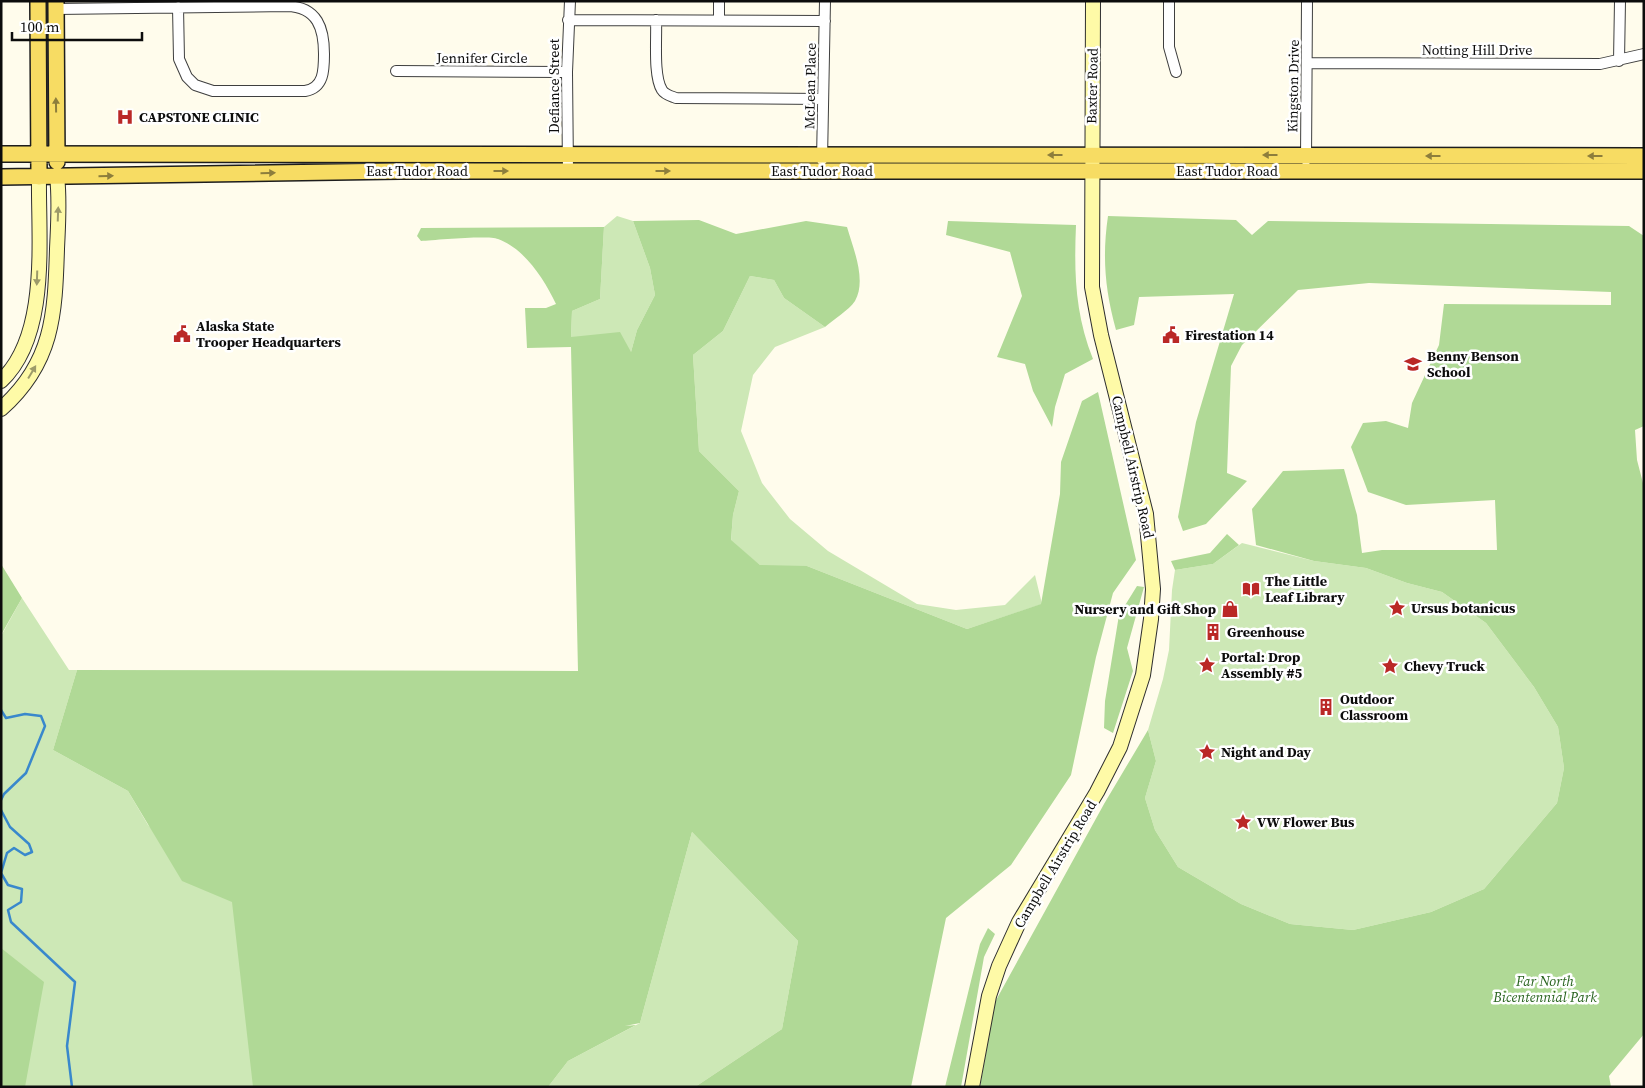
<svg xmlns="http://www.w3.org/2000/svg" width="1645" height="1088" font-family="'Source Serif 4',serif">
  <rect width="100%" height="100%" fill="#fffcec"/>
  <!-- green -->
  <path fill="#cde8b6" d="M617,216L633,221L650,268L655,295L637,330L631,352L571,337L572,311L600,299L604,227Z
    M750,276L774,280L784,298L825,327L775,347L753,375L741,431L762,483L790,519L828,551L917,604L956,610L1005,605L1035,575L1042,604L967,629L807,566H761L731,541L733,515L739,491L699,451L693,355L723,331Z
    M1242,543L1314,561L1366,568L1407,583L1442,592L1486,623L1534,687L1558,727L1564,768L1557,803L1484,889L1431,912L1353,930L1290,924L1241,904L1178,867L1155,830L1145,798L1156,761L1148,730L1163,679L1169,650L1172,590L1175,570L1213,564Z
    M22,598L69,670H77L53,750L128,791L148,825L444,1087H1V636Z
    M692,832L798,941L782,1029L695,1087H548L568,1061L640,1023Z"/>
  <!-- forest -->
  <path fill="#b0d996" d="M1108,216L1236,220L1252,235L1268,221L1629,226L1644,236V426L1635,430L1637,460L1644,487V1034L1609,1076L1611,1087H980L995,1002L1104,804L1148,730L1156,761L1145,798L1155,830L1178,867L1241,904L1290,924L1353,930L1431,912L1484,889L1557,803L1564,768L1558,727L1534,687L1486,623L1442,592L1407,583L1366,568L1314,561L1256,545L1252,509L1283,471L1344,469L1357,515L1362,553L1382,550H1497L1495,500L1406,505L1368,492L1351,447L1363,423L1386,421L1408,428L1412,403L1439,345L1444,304L1611,305V292L1369,283L1298,290L1242,345L1231,366L1227,473L1247,481L1206,524L1183,531L1178,517L1196,422L1234,294L1139,297L1134,325L1116,330C1105,290 1102,257 1108,216Z
    M699,220L736,234L806,221L847,227C853,248 867,280 855,301C849,310 833,320 825,327L784,298L774,280L750,276L723,331L693,355L699,451L739,491L733,515L731,540L760,565L807,566L967,629L1041,604L1060,494L1061,462L1082,401L1098,392L1136,560L1113,593L1096,657L1071,775L1011,865L946,918L911,1087H695L782,1029L798,941L692,832L640,1023L625,1026L636,1025L568,1061L548,1087H253L232,902L182,881L128,791L53,750L77,670L578,671L571,347L527,348L525,308H546L556,304C544,279 525,249 498,239C488,235 435,240 421,241L417,236L421,228L604,227L600,299L572,311L571,337L620,332L631,352L637,330L655,295L650,268L633,221Z
    M948,221L1076,225C1074,273 1075,314 1093,359L1065,374L1055,407L1052,427L1033,391L1025,364L997,357L1022,296L1010,252L946,235Z
    M1227,534L1239,545L1213,564L1175,570L1171,561L1210,553Z
    M1,564L22,598L1,635Z
    M1137,586L1144,587L1127,648L1133,671L1113,733L1104,728L1105,701L1119,615Z
    M988,928L995,934L984,957L961,1087H945L980,944Z
    M1,948L44,982L25,1087H1Z"/>
  <g fill="none" stroke-linecap="round" stroke-linejoin="round">
    <!-- stream -->
    <path stroke="#3988cc" stroke-width="2.5" d="M1,710L6,718L25,714L41,716L45,726L26,773L4,794L1,800
      M1,810L10,827L29,844L32,852L25,855L14,848L7,853L1,873L8,885L22,889L21,902L8,910L11,922L75,982L67,1046L72,1087"/>
    <!-- street casing -->
    <g stroke="#3f3f3f" stroke-width="12">
      <path id="street" d="M719,1V19
        M1169,1V47L1176,72
        M56,9L287,6C318,7 324,29 324,54C324,70 324,88 305,91H213L195,85L187,77L179,59L178,7
        M568,20L825,21
        M656,20C657,37 653,76 662,90C665,95 671,96 676,98L823,99
        M1619,61L1620,1
        M1308,63L1600,64L1644,54
        M396,71L567,72
        M822,160L825,1
        M1306,160L1307,1
        M568,171L567,72L570,1"/>
    </g>
    <!-- secondary casing -->
    <g stroke="#2e2e2e" stroke-width="16">
      <path id="secondary" d="M1,381C50,335 38,238 39,177
        M1,409C53,363 55,315 57,249C58,225 60,201 57,176
        M972,1087L989,996L999,966L1019,922L1097,792L1120,747L1143,675L1151,619L1153,589L1146,514L1101,335L1092,287L1093,1"/>
    </g>
    <!-- primary casing -->
    <g stroke="#1d1d1d" stroke-width="18">
      <path id="primary" d="M38,1L39,177
        M56,1L57,162
        M1,154L1644,156
        M1,177L400,171H1644"/>
    </g>
    <!-- street -->
    <use href="#street" stroke="#fff" stroke-width="10"/>
    <!-- secondary -->
    <use href="#secondary" stroke="#fefaa7" stroke-width="14"/>
    <!-- primary -->
    <use href="#primary" stroke="#f7dc63" stroke-width="15"/>
  </g>
  <!-- one-way arrows -->
  <defs><path id="oneway-solid" d="M-6-.8H1V-3.2L6.5 0L1 3.2V.8H-6Z" transform="scale(1.25)"/></defs>
  <g fill="#8d7e3c">
    <use href="#oneway-solid" transform="translate(56 105) rotate(-91)"/>
    <use href="#oneway-solid" transform="translate(1055 155) rotate(180)"/>
    <use href="#oneway-solid" transform="translate(1270 155) rotate(-180)"/>
    <use href="#oneway-solid" transform="translate(1433 156) rotate(-180)"/>
    <use href="#oneway-solid" transform="translate(1595 156) rotate(-180)"/>
    <use href="#oneway-solid" transform="translate(501 171)"/>
    <use href="#oneway-solid" transform="translate(663 171)"/>
    <use href="#oneway-solid" transform="translate(268 173) rotate(-1)"/>
    <use href="#oneway-solid" transform="translate(106 176) rotate(-1)"/>
  </g>
  <g fill="#9d9b69">
    <use href="#oneway-solid" transform="translate(58 214) rotate(-88)"/>
    <use href="#oneway-solid" transform="translate(37 278) rotate(92)"/>
    <use href="#oneway-solid" transform="translate(32 372) rotate(-59)"/>
  </g>
  <!-- icons -->
  <defs>
    <g id="hospital-bare" transform="scale(1.35)"><path d="M-5-5h3v3.5h4V-5h3V5h-3V1.5h-4V5h-3Z" fill="#ba2826" stroke="#fff" stroke-width="2.5" paint-order="stroke"/></g>
    <g id="civic-bare" transform="scale(1.35)"><path d="M-.6-6.5H3V-4.5H.6V-3L4-1V1h2V6H-6V1h2V-1L-.6-3ZM-1.2 2.5V6h2.4V2.5Z" fill="#ba2826" stroke="#fff" stroke-width="2.5" paint-order="stroke"/></g>
    <g id="school-bare" transform="scale(1.35)"><path d="M0-5L7-2L0 1L-7-2ZM-4 1L0 2.5L4 1V4Q0 6-4 4Z" fill="#ba2826" stroke="#fff" stroke-width="2.5" paint-order="stroke"/></g>
    <g id="library-bare" transform="scale(1.35)"><path d="M-6-4Q-3-5.5-.7-3.5V5Q-3 3-6 4ZM6-4Q3-5.5 .7-3.5V5Q3 3 6 4Z" fill="#ba2826" stroke="#fff" stroke-width="2.5" paint-order="stroke"/></g>
    <g id="sight-bare" transform="scale(1.35)"><path d="M0-6L1.8-2.2L6-1.7L2.9 1.2L3.7 5.4L0 3.3L-3.7 5.4L-2.9 1.2L-6-1.7L-1.8-2.2Z" fill="#ba2826" stroke="#fff" stroke-width="2.5" paint-order="stroke"/></g>
    <g id="shop-bare" transform="scale(1.35)"><path d="M-5-2.5h2.3a2.7 3.5 0 0 1 5.4 0H5L5.5 6h-11ZM-1.5-2.5h3a1.5 2.3 0 0 0-3 0Z" fill="#ba2826" stroke="#fff" stroke-width="2.5" paint-order="stroke"/></g>
    <g id="building-bare" transform="scale(1.35)"><path d="M-4-6H4V6H1V3H-1V6H-4ZM-2.5-4.3h1.7v1.8h-1.7ZM.8-4.3h1.7v1.8H.8ZM-2.5-1h1.7V.8h-1.7ZM.8-1h1.7V.8H.8Z" fill="#ba2826" stroke="#fff" stroke-width="2.5" paint-order="stroke"/></g>
  </defs>
  <g fill-rule="evenodd">
    <use href="#hospital-bare" x="125" y="117"/>
    <use href="#civic-bare" x="182" y="334"/>
    <use href="#civic-bare" x="1171" y="335"/>
    <use href="#school-bare" x="1413" y="364"/>
    <use href="#library-bare" x="1251" y="589"/>
    <use href="#sight-bare" x="1397" y="608"/>
    <use href="#shop-bare" x="1230" y="609"/>
    <use href="#building-bare" x="1213" y="632"/>
    <use href="#sight-bare" x="1207" y="665"/>
    <use href="#sight-bare" x="1390" y="666"/>
    <use href="#building-bare" x="1326" y="707"/>
    <use href="#sight-bare" x="1207" y="752"/>
    <use href="#sight-bare" x="1243" y="822"/>
  </g>
  <g text-anchor="middle" stroke-width="5" stroke-linejoin="round" paint-order="stroke">
    <!-- street labels -->
    <g font-size="14" fill="#0c0c0c" stroke="#fff">
      <text x="1477" y="55">Notting Hill Drive</text>
      <text x="482" y="63">Jennifer Circle</text>
      <text transform="translate(554 86) rotate(-90)" y="5">Defiance Street</text>
      <text transform="translate(810 86) rotate(-89)" y="5">McLean Place</text>
      <text transform="translate(1092 86) rotate(-89)" y="5">Baxter Road</text>
      <text transform="translate(1293 86) rotate(-89)" y="5">Kingston Drive</text>
      <text x="417" y="176">East Tudor Road</text>
      <text x="822" y="176">East Tudor Road</text>
      <text x="1227" y="176">East Tudor Road</text>
      <text transform="translate(1133 467) rotate(77)" y="5">Campbell Airstrip Road</text>
      <text transform="translate(1055 864) rotate(-59)" y="5">Campbell Airstrip Road</text>
    </g>
    <!-- poi labels -->
    <g font-size="14" font-weight="bold" fill="#0c0c0c" stroke="#fff" text-anchor="start">
      <text x="139" y="122">CAPSTONE CLINIC</text>
      <text x="196" y="331">Alaska State<tspan x="196" dy="16">Trooper Headquarters</tspan></text>
      <text x="1185" y="340">Firestation 14</text>
      <text x="1427" y="361">Benny Benson<tspan x="1427" dy="16">School</tspan></text>
      <text x="1265" y="586">The Little<tspan x="1265" dy="16">Leaf Library</tspan></text>
      <text x="1411" y="613">Ursus botanicus</text>
      <text x="1216" y="614" text-anchor="end">Nursery and Gift Shop</text>
      <text x="1227" y="637">Greenhouse</text>
      <text x="1221" y="662">Portal: Drop<tspan x="1221" dy="16">Assembly #5</tspan></text>
      <text x="1404" y="671">Chevy Truck</text>
      <text x="1340" y="704">Outdoor<tspan x="1340" dy="16">Classroom</tspan></text>
      <text x="1221" y="757">Night and Day</text>
      <text x="1257" y="827">VW Flower Bus</text>
    </g>
    <!-- park labels -->
    <g font-size="14" font-style="italic" fill="#28631e" stroke="#fff">
      <text x="1545" y="986">Far North<tspan x="1545" dy="16">Bicentennial Park</tspan></text>
    </g>
  </g>
  <!-- border -->
  <rect width="1645" height="1088" fill="none" stroke="#0c0c0c" stroke-width="5"/>
  <!-- scale -->
  <path d="M12 32v8h130v-8" fill="none" stroke="#0c0c0c" stroke-width="2.5"/>
  <text x="20" y="32" font-size="15" fill="#0c0c0c" stroke="#ffffff" stroke-width="4" paint-order="stroke">100 m</text>
</svg>
